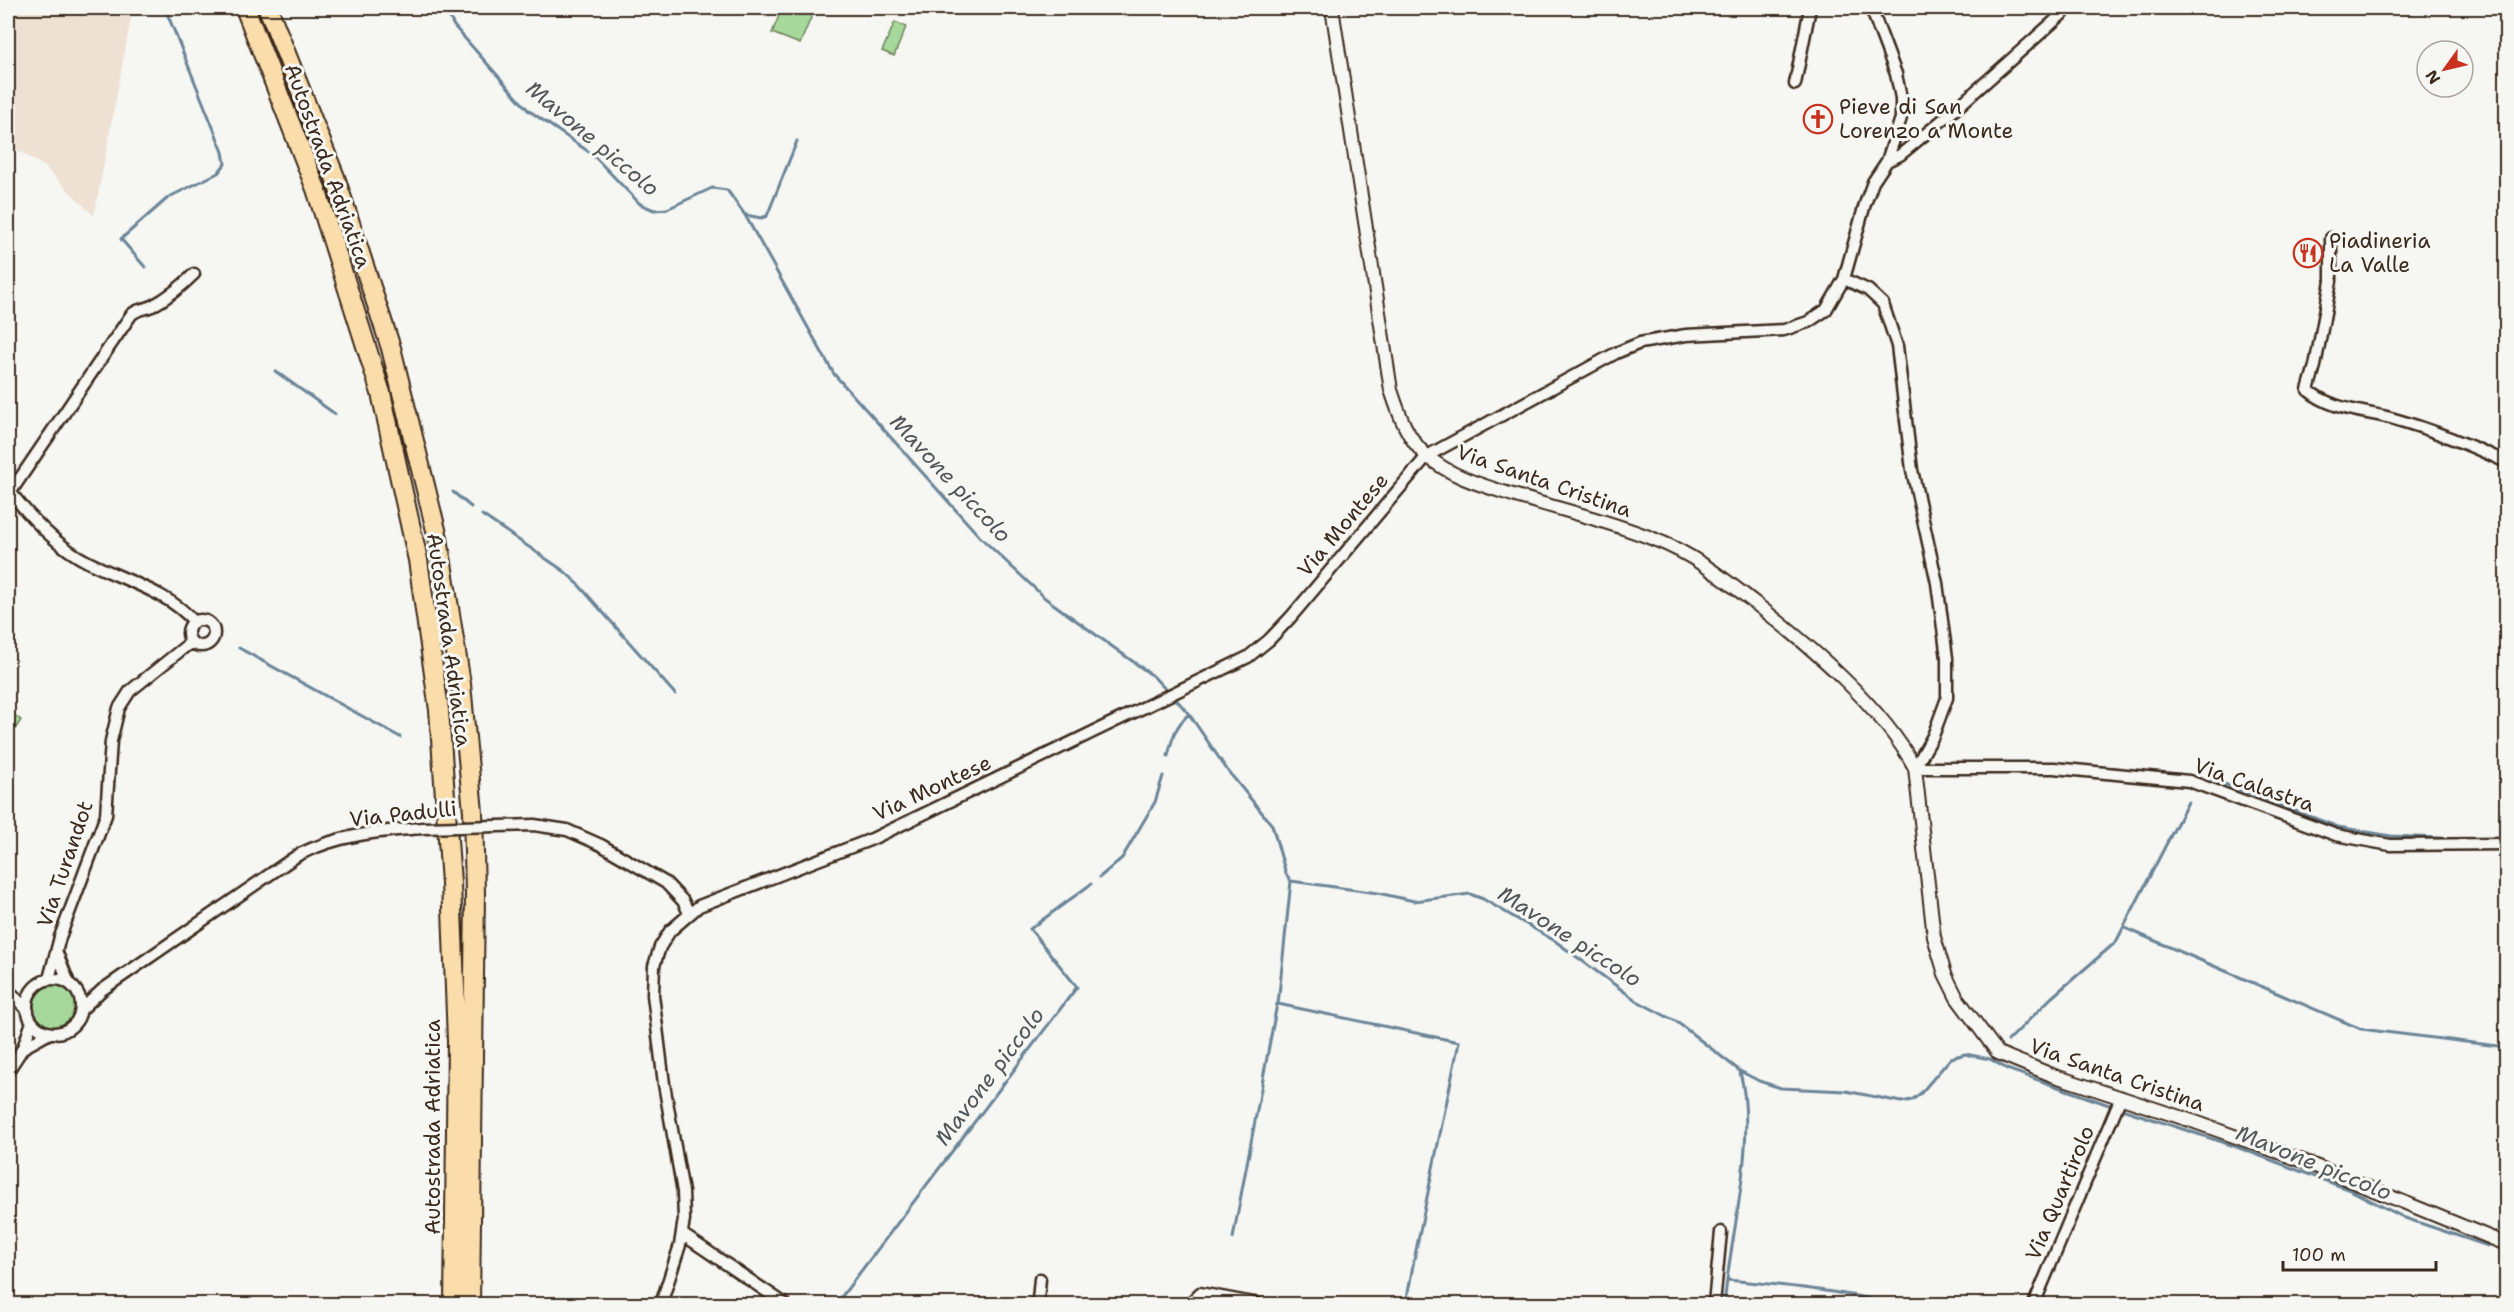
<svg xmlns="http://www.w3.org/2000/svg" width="2514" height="1312" font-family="'Shantell Sans',sans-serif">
  <rect width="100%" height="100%" fill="#f6f6f2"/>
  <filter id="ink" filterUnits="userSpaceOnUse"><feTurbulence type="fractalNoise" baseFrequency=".0167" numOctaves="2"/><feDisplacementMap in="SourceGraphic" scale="12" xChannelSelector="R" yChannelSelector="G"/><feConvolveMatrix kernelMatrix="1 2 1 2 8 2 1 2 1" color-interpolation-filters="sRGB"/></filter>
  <g filter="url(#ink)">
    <!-- built -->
    <path fill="#eee1d4" d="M8,8H133L94,216L45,167L8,144Z"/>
    <!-- green -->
    <path fill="#a5d89a" stroke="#70815c" stroke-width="1.5" d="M782,8H815L800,44L772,33Z
      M895,22L906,27L894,56L882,51Z
      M8,711L21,720L8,741Z
      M34 1006a22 22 0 1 1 44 0a22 22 0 1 1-44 0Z"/>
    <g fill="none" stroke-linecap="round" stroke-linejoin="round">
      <!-- stream -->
      <path stroke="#6a8497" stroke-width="3" d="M445,8L454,26L528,110L592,154L640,204L654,210L667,209L712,188L727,190L745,215L834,374L980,537L1045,598L1153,676L1168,692
        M746,215L761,218L767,216L797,141
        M145,267L121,239L169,197L218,173L225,164L223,152L165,8
        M275,371L335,414
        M453,492L471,507
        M482,515L564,571L577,583L675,694
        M239,648L400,737
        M1173,696L1189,714L1228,771L1272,825L1286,874L1291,881L1378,893L1414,901L1470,894L1483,899L1555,941L1637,1001L1677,1022L1740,1071L1759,1081L1781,1088L1846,1091L1901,1102L1912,1100L1921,1093L1951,1058L1965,1054L1990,1059L2007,1069L2112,1106
        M1168,756C1172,739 1175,726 1189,714
        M2211,779L2338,827L2391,836L2463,839
        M1100,877L1122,858L1155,802L1163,776
        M1291,881L1278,1004L1459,1042L1413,1265L1406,1304
        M2125,928L2361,1029L2506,1047
        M2008,1041L2051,998L2116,942L2188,802
        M1740,1072C1756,1131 1735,1218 1727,1280C1784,1285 1839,1291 1895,1304
        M2125,1110L2234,1146L2350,1190L2405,1218L2488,1246
        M1233,1238L1277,1004
        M2500,1249L2506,1251
        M836,1304L1077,987L1030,929L1091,884
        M1724,1304L1727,1280"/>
      <!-- minor casing -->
      <g stroke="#3b2a1e" stroke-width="15">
        <path id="minor" d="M1795,84L1810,8
          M1887,161L1900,155L1951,113L2069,8
          M2331,238V281L2315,366L2308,390C2331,410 2365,411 2394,419C2433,430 2470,445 2506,462
          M1844,279L1868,290L1883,304L1897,346L1912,470L1937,583L1947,658V698L1933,736L1915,768
          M8,489C29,516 55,545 86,561C120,579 170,592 194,622
          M10,493L131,315C138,308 144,310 152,306C169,297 181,287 194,274
          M188 633a13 13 0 1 1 26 0a13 13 0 1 1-26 0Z
          M1915,768H2054L2189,781L2336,835L2390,845L2506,844
          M497,826L534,825L567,830L601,845L666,883L683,901L689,913
          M57,953L69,983
          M49,979L60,937L106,815L111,741L119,708L130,691L191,642
          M27 1006a27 27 0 1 1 54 0a27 27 0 1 1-54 0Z
          M8,993L13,995L28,1011
          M81,1010L102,990L298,855C337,835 380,831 423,828
          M23,1048L50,1033
          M8,1071L23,1048L32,1022
          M682,1234L785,1304
          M661,1304L680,1245L684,1219L683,1192L664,1084L653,995L654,966L660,947L670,931L699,906L872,839L1248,657L1269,640L1290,618L1427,456L1616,353L1640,343L1686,335L1784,330L1808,322L1826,310L1844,279L1865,204L1873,182L1887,161L1901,118V98L1896,74L1871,8
          M1034,1304L1038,1300L1040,1279
          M1192,1304L1195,1298L1200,1293L1259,1304
          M1714,1304L1721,1232
          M2034,1304L2121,1097"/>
      </g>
      <!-- tertiary casing -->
      <g stroke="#3b2a1e" stroke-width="16">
        <path id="tertiary" d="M1332,8L1391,390C1399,414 1407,439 1427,456C1451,477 1484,486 1513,495C1561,510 1610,521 1656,540C1693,554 1724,579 1755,603C1810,646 1882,706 1915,768L1934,937L1945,974L1957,998L1998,1053L2052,1075L2195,1122L2303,1161L2506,1244"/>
      </g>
      <!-- motorway casing -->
      <g stroke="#3b2a1e" stroke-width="22">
        <path id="motorway" d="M245,8L316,189L381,393L418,560L439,710L451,883L457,1041L454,1304
          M268,8L335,177L391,348L438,538L461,684L473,812L475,893L470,1304"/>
      </g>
      <!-- minor -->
      <use href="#minor" stroke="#f6f6f2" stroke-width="10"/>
      <!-- tertiary -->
      <use href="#tertiary" stroke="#f6f6f2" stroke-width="12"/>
      <!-- motorway -->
      <use href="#motorway" stroke="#faddab" stroke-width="18"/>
      <!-- minor-bridge casing -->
      <g stroke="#3b2a1e" stroke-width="15" stroke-linecap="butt">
        <path id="minor-bridge" d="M423,828L497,826"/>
      </g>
      <!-- minor-bridge -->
      <use href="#minor-bridge" stroke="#f6f6f2" stroke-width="10"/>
    </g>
  </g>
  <!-- icons -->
  <defs>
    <g id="church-ring" transform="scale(1.5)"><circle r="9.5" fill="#f6f6f2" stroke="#c8321e" stroke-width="1.5"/><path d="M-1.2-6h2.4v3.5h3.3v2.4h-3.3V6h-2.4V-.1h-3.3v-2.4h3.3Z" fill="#c8321e"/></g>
    <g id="restaurant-ring" transform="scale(1.5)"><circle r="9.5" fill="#f6f6f2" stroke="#c8321e" stroke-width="1.5"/><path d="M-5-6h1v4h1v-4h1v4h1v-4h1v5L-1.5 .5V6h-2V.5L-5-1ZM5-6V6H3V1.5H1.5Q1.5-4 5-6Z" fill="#c8321e"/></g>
  </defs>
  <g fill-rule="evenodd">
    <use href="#church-ring" x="1818" y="119"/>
    <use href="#restaurant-ring" x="2308" y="253"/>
  </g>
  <g text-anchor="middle" stroke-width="6" stroke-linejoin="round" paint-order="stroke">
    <!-- poi labels -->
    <g font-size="21" fill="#3b2a1e" stroke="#f6f6f2" text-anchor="start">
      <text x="1839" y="114">Pieve di San<tspan x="1839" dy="24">Lorenzo a Monte</tspan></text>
      <text x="2329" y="248">Piadineria<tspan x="2329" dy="24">La Valle</tspan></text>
    </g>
    <!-- street labels -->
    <g font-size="21" fill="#3b2a1e" stroke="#f6f6f2">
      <text transform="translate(328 166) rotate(70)" y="7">Autostrada Adriatica</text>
      <text transform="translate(1544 481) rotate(19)" y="7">Via Santa Cristina</text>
      <text transform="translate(1343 525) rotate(-50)" y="7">Via Montese</text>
      <text transform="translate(449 640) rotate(82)" y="7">Autostrada Adriatica</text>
      <text transform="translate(2254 785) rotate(19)" y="7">Via Calastra</text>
      <text transform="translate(932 788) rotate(-25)" y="7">Via Montese</text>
      <text transform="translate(403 814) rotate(-6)" y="7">Via Padulli</text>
      <text transform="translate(65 864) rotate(-71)" y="7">Via Turandot</text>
      <text transform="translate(2117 1075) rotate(19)" y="7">Via Santa Cristina</text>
      <text transform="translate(433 1127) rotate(-90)" y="7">Autostrada Adriatica</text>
      <text transform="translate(2060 1193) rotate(-67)" y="7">Via Quartirolo</text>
    </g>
    <!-- water labels -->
    <g font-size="22" font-style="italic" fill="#52575a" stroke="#f6f6f2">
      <text transform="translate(593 138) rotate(40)" y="8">Mavone piccolo</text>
      <text transform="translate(951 478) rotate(47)" y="8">Mavone piccolo</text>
      <text transform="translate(1570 936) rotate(33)" y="8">Mavone piccolo</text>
      <text transform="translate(989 1076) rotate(-53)" y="8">Mavone piccolo</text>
      <text transform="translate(2314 1162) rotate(22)" y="8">Mavone piccolo</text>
    </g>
  </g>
  <!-- margin -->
  <rect width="2514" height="1312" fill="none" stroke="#f6f6f2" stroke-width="30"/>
  <rect x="15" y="15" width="2484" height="1282" fill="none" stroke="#3b2a1e" stroke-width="2" filter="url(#ink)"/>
  <!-- north arrow -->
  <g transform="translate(2445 69) rotate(236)"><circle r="28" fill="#f6f6f2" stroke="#aba49d" stroke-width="1.5"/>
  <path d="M0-4.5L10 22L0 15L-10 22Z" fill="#c8321e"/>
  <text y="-9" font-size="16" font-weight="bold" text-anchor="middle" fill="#3b2a1e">N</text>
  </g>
  <!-- scale -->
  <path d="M2283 1261v9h153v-9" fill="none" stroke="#3b2a1e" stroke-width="3"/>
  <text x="2292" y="1261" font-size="18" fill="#3b2a1e" stroke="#f6f6f2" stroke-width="4.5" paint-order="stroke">100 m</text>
</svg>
